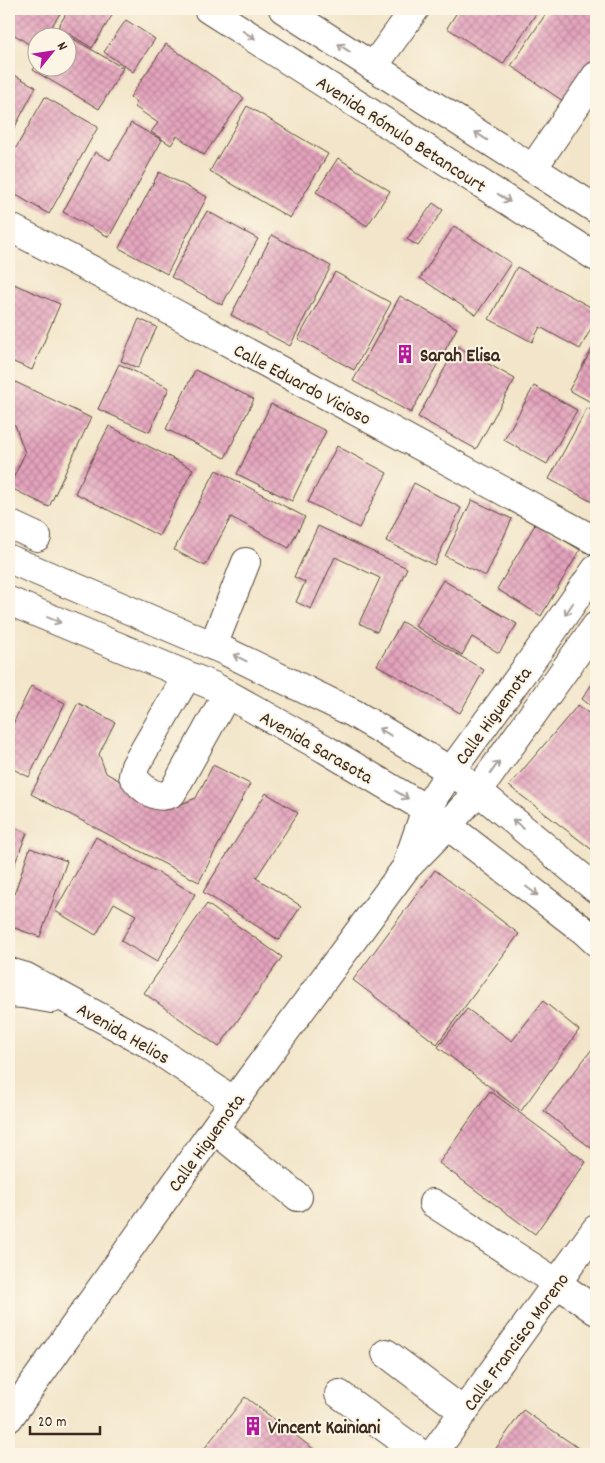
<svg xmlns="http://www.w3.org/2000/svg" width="605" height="1463" font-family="Dekko,sans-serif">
  <defs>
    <pattern id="building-cross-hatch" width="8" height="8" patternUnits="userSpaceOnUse" patternTransform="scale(1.25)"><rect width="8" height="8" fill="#e4a3bd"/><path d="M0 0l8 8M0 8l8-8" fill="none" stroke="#ba8599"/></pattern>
  </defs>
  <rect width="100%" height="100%" fill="#fcf5e5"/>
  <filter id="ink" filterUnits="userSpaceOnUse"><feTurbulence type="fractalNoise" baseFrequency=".02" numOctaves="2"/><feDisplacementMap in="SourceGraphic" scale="10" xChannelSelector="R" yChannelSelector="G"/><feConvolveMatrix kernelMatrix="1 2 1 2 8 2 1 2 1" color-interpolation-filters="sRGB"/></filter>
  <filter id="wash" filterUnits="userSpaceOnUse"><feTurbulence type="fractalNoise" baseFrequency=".0096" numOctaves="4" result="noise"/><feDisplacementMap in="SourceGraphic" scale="20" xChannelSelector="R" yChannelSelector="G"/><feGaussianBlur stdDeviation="1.12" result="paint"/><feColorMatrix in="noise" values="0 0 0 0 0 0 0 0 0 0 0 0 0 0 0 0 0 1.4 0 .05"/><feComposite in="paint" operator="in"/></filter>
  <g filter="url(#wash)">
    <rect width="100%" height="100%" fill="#f2e5c9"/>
    <g id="blocks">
      <!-- building -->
      <path fill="url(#building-cross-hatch)" d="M13,9H63L44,38H38L36,49L9,31V16Z
        M69,9H116L92,48L58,27Z
        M384,9H404L398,18Z
        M459,9H539L503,64L447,28Z
        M549,9H596V64L569,105L511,66Z
        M126,20L155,39L133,72L104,52Z
        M57,29L123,68L99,109L33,70L38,63V68H68V38H52Z
        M166,44L244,98L204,155L177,136L171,145L151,132L158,123L135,107L136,102L130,97Z
        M9,72L36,87L9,138Z
        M45,97L98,127L49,214L9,191V160Z
        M247,106L328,154L290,218L210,171Z
        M131,123L162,140L109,237L63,212L95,152L110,160Z
        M338,158L390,191L367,226L316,192Z
        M159,172L207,197L167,274L119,248Z
        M433,203L443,210L418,246L407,239Z
        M207,211L258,239L222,305L171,277Z
        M454,226L511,263L476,315L420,278Z
        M272,235L331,266L290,346L231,315Z
        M517,267L596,310V319L580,349L540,327L532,342L489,319Z
        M335,272L391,303L354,370L298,339Z
        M9,282L60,304L32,370L9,360Z
        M400,296L457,328L411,413L353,381Z
        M139,319L157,327L138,368L121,361Z
        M594,345L596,347V405L569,390Z
        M457,346L515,379L476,449L418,417Z
        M119,364L169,388L149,432L98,409Z
        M195,370L254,399L225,458L166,429Z
        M9,379L91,418L49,507L9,487L25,453L15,425L9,422Z
        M534,386L577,410L547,464L504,440Z
        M271,404L326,431L292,501L237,474Z
        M587,408L596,412V504L549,479Z
        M109,426L193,469L159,536L75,493Z
        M337,446L387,473L359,528L308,502Z
        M216,470L305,517L289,548L231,517L205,566L174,550Z
        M414,483L461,508L434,565L386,541Z
        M472,500L512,519L486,576L445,556Z
        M536,523L580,550L541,616L497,589Z
        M318,526L407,568L377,632L359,623L380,578L335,557L311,609L296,602L305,582L294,577Z
        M443,580L517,624L499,653L472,637L462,655L415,626Z
        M402,622L484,670L460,713L377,665Z
        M596,678V710L582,699Z
        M31,686L65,703L29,777L9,767V732Z
        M78,703L115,722L99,754L106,773L169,809L196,798L213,765L250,784L199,882L31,794Z
        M578,705L596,719V850L595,852L509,786Z
        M266,793L298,813L256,878L301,906L279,940L203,892Z
        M9,825L27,833L9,878Z
        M96,837L195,894L157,962L121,941L136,915L114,903L96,935L55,911Z
        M30,848L67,861L40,937L9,926V909Z
        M435,870L519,934L437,1044L353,980Z
        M207,904L282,957L219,1047L144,993Z
        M543,1001L579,1030L521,1111L438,1047L467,1009L512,1041Z
        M596,1044V1152L544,1111Z
        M490,1091L586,1162L535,1234L439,1163Z
        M245,1397L320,1454H200Z
        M523,1410L587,1454H492Z"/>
    </g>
  </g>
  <g filter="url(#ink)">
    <use href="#blocks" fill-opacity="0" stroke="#564638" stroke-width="1"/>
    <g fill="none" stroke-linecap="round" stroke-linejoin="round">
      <!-- minor casing -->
      <g stroke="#564638" stroke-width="30">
        <path id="minor" d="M373,67L415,9
          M533,168L596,76
          M9,227L152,301L596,541
          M9,524L37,537
          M213,646L246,562
          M187,676L135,766L133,776C142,789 157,801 172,793L227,694
          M408,861L426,809L451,771L550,635L596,569
          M9,972L26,977L147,1043L234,1101
          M9,993L23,994L52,999
          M214,1129L298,1197
          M433,1203L557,1283L596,1311
          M386,1353L464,1412
          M339,1394L421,1454
          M9,1418L234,1101L405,869L447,826L478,791L596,626
          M433,1454L596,1229"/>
      </g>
      <!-- major casing -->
      <g stroke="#564638" stroke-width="30">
        <path id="major" d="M208,9L596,257
          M283,9L596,209
          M9,559L223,650L353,713L451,771L478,791L596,889
          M9,601L213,686L325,749L426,809L583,930L596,942"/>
      </g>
      <!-- minor -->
      <use href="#minor" stroke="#fff" stroke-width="28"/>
      <!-- major -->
      <use href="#major" stroke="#fff" stroke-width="28"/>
    </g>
    <!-- one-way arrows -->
    <defs><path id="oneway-shaft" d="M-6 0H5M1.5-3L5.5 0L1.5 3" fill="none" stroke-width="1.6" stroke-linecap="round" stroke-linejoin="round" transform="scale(1.25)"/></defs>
    <g stroke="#a79f9a">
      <use href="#oneway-shaft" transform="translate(249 35) rotate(33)"/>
      <use href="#oneway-shaft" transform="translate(344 48) rotate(-147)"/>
      <use href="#oneway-shaft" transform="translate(481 136) rotate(-147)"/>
      <use href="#oneway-shaft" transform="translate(504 198) rotate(33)"/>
      <use href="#oneway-shaft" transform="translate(569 609) rotate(124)"/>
      <use href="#oneway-shaft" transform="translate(54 620) rotate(23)"/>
      <use href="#oneway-shaft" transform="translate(240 658) rotate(-154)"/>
      <use href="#oneway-shaft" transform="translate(385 732) rotate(-149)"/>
      <use href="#oneway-shaft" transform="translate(495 767) rotate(-54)"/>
      <use href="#oneway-shaft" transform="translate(402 795) rotate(31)"/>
      <use href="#oneway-shaft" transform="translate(518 824) rotate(-140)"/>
      <use href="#oneway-shaft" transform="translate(532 891) rotate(37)"/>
    </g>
  </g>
  <!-- icons -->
  <defs>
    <g id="building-bare" transform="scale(1.5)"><path d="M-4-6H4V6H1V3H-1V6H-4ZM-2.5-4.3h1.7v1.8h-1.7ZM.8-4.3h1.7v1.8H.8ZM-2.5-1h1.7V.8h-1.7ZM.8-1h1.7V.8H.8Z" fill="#b5179e" stroke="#fcf5e5" stroke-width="2.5" paint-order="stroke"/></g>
  </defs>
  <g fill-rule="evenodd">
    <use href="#building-bare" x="405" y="354"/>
    <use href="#building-bare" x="253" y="1426"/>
  </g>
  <g text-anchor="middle" stroke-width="4" stroke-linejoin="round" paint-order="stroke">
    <!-- street labels -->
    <g font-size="19" fill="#3b2a1e" stroke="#fcf5e5">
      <text transform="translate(402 133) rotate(33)" y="7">Avenida Rómulo Betancourt</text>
      <text transform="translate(303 383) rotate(28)" y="7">Calle Eduardo Vicioso</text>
      <text transform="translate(492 715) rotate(-54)" y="7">Calle Higuemota</text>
      <text transform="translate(317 746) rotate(30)" y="7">Avenida Sarasota</text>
      <text transform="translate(124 1032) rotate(30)" y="7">Avenida Helios</text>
      <text transform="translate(205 1142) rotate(-54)" y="7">Calle Higuemota</text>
      <text transform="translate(515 1341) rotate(-54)" y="7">Calle Francisco Moreno</text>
    </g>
    <!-- poi labels -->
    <g font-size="19" font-weight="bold" fill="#3b2a1e" stroke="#fcf5e5" text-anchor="start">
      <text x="420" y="361">Sarah Elisa</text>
      <text x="268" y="1433">Vincent Kainiani</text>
    </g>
  </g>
  <!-- margin -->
  <rect width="605" height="1463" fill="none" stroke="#fcf5e5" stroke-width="30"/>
  <!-- north arrow -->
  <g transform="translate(52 52) rotate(60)"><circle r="24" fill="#fcf5e5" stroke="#afa495"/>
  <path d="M0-4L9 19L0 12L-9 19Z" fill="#b5179e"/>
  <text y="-8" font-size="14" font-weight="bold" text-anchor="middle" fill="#3b2a1e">N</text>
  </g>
  <!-- scale -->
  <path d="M30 1426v8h70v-8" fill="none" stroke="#3b2a1e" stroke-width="2.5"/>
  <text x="38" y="1426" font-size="15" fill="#3b2a1e" stroke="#fcf5e5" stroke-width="4" paint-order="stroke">20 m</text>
</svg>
